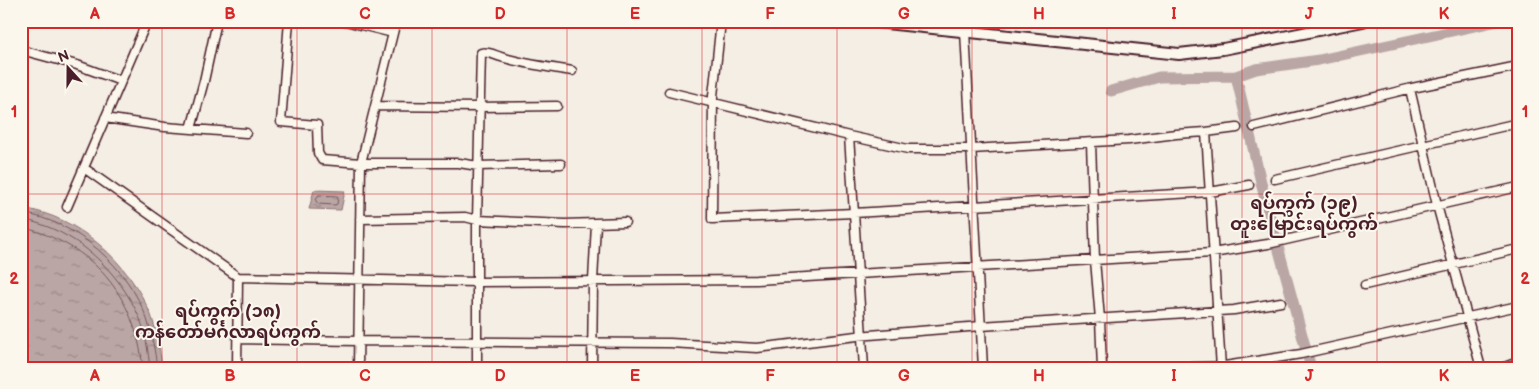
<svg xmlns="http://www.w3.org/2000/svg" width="1539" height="389" font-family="'Balsamiq Sans','Noto Sans Myanmar',sans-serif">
  <defs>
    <pattern id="water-ripples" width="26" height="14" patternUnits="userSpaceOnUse" patternTransform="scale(1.25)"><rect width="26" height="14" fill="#baa7a5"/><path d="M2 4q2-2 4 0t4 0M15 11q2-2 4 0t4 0" fill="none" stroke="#998787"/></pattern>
  </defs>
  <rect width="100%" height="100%" fill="#f4eee4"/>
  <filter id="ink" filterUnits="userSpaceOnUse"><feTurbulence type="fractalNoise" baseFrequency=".02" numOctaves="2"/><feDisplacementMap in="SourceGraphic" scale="10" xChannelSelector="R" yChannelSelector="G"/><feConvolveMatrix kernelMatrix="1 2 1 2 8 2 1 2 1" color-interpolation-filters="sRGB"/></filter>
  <g filter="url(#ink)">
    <!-- water -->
    <path fill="url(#water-ripples)" stroke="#8d7174" d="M314,190L345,191L341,210L309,209Z
      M21,208C80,216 129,263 151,315C157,332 160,350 162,368H21Z"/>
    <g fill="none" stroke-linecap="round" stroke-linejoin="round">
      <!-- shore -->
      <path stroke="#77555c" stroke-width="1" d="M319,195L337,196L338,198L337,204L335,205L318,204L316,201Z
        M21,213C77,221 128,267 147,319C152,335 155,351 157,368
        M21,219C75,229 119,270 140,319C146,334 148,351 150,368
        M21,227C93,244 135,295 143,368"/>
      <!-- river -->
      <path stroke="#baa7a5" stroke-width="11" d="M1236,76L1265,199L1311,368
        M1111,91L1159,77L1236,76L1256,69L1319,60L1498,21"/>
      <!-- street casing -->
      <g stroke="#4a1f2b" stroke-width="11">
        <path id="street" d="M289,21L281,122L317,125L318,153L322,160L361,163H459L478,166L561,164
          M345,21L393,33
          M721,21L713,96L712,219L854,213L1210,192L1249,185
          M965,31L983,368
          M21,50L77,65L121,81
          M1410,89L1437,205L1481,368
          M669,92L849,136L908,149H971L1129,140L1176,134L1206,132L1237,128
          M375,106L479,107L557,106
          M105,118L165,127L246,133
          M1254,127L1412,88L1518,66
          M191,129L204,81L217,21
          M1206,132L1221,368
          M849,136L864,368
          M1091,143L1095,260L1100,319L1102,368
          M84,168L238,277L476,282L756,280L1212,253L1268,244L1518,187
          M1275,179L1518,123
          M67,207L147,21
          M360,219L465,217L477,220L565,224L625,222
          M1365,285L1518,249
          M238,339L358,341L670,343L757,348L857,336L981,326L1234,310L1281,302
          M237,368L238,277
          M358,368L361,163L396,21
          M477,368V220L481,53C488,51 494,55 501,57C524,64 548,67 572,71
          M592,368L593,281L596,224
          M1173,368L1225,366L1301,354L1518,306
          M1502,368L1518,362"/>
      </g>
      <!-- secondary casing -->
      <g stroke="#4a1f2b" stroke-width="14">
        <path id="secondary" d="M867,21L1179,54L1223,49L1363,21"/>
      </g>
      <!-- street -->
      <use href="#street" stroke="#fbf7ec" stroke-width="8"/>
      <!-- secondary -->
      <use href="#secondary" stroke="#fbf7ec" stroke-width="10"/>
    </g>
  </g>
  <!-- grid -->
  <path fill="none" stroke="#d62828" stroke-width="1" stroke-opacity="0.55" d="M162,21V368M297,21V368M432,21V368M567,21V368M702,21V368M837,21V368M972,21V368M1107,21V368M1242,21V368M1377,21V368M21,194H1518"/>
  <g text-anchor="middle" stroke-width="4" stroke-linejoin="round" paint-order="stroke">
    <!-- quarter labels -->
    <g font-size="18" font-weight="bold" fill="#4a1f2b" stroke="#fbf7ec">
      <text x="1304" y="209">ရပ်ကွက် (၁၉)<tspan x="1304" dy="21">တူးမြောင်းရပ်ကွက်</tspan></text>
      <text x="228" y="317">ရပ်ကွက် (၁၈)<tspan x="228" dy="21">ကန်တော်မင်္ဂလာရပ်ကွက်</tspan></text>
    </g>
  </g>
  <!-- margin -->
  <rect width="1539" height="389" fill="none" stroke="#fbf7ec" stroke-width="55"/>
  <!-- north arrow -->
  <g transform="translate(68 68) rotate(339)" stroke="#fbf7ec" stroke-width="4" paint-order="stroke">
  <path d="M0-4L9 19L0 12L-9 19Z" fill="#4a1f2b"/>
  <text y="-8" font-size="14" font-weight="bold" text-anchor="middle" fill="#4a1f2b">N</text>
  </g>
  <rect x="28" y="28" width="1484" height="334" fill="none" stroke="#d62828" stroke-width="2"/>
  <g font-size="16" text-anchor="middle" font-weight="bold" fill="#d62828">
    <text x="95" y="19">A</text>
    <text x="230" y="19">B</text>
    <text x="365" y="19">C</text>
    <text x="500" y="19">D</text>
    <text x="635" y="19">E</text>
    <text x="770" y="19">F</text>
    <text x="904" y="19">G</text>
    <text x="1039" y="19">H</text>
    <text x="1174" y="19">I</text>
    <text x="1309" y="19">J</text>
    <text x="1444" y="19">K</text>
    <text x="14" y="117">1</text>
    <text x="1525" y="117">1</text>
    <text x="14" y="284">2</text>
    <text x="1525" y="284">2</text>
    <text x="95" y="381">A</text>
    <text x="230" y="381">B</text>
    <text x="365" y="381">C</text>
    <text x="500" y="381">D</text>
    <text x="635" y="381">E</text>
    <text x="770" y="381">F</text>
    <text x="904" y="381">G</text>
    <text x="1039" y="381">H</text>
    <text x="1174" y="381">I</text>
    <text x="1309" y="381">J</text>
    <text x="1444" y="381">K</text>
  </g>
</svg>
